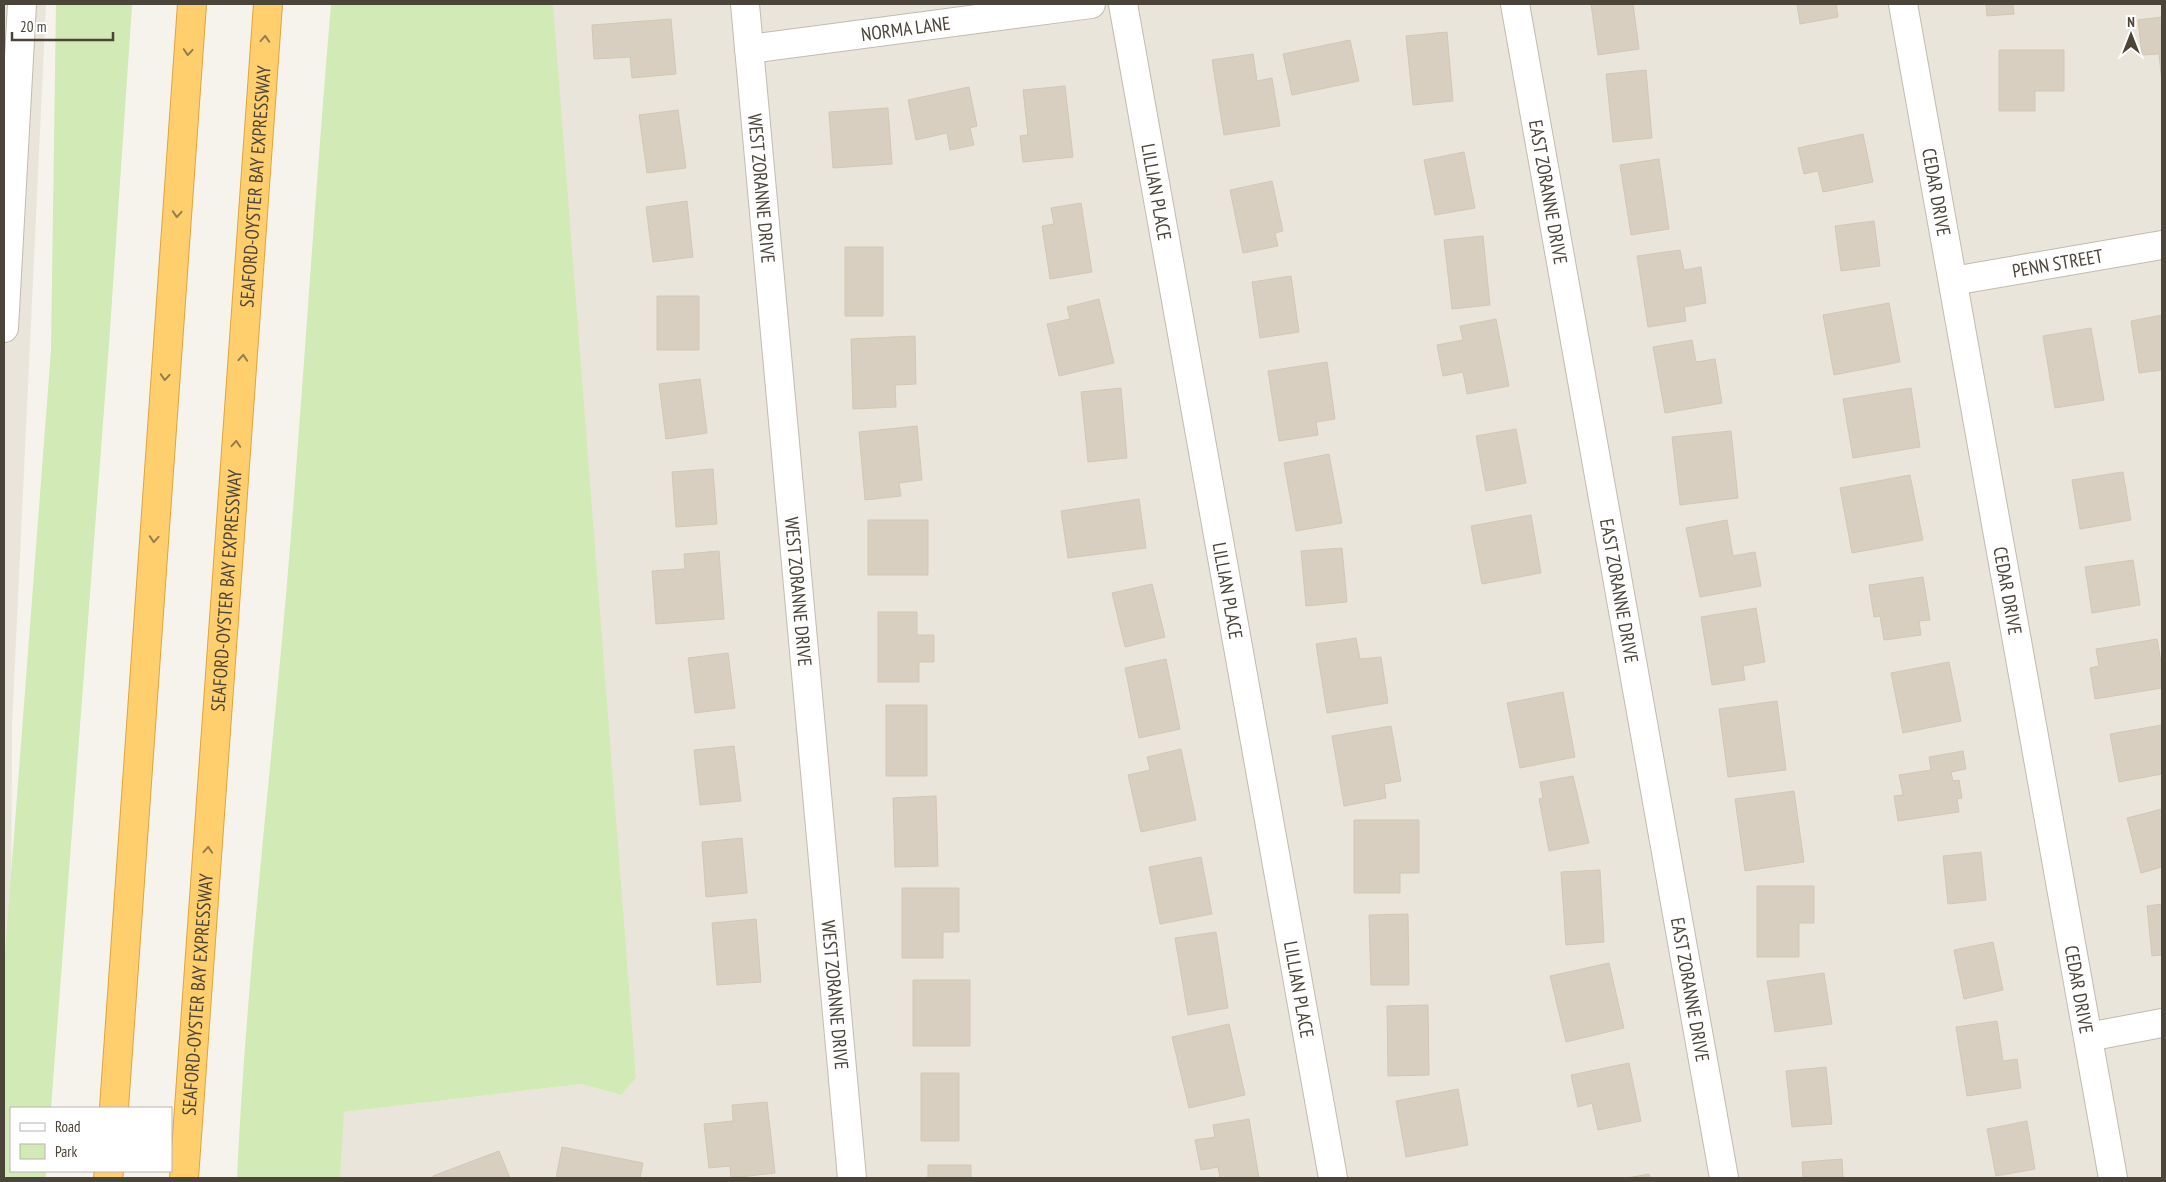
<svg xmlns="http://www.w3.org/2000/svg" width="2166" height="1182" font-family="'PT Sans Narrow',sans-serif">
  <rect width="100%" height="100%" fill="#f6f3ec"/>
  <!-- residential -->
  <path fill="#eae5da" d="M4,4H46L12,725L10,1178H4Z
    M547,4H2162V1178H335L344,1112L581,1084L621,1095L636,1078Z"/>
  <!-- green -->
  <path fill="#d2eab5" d="M56,4H132V6L109,344L51,1108H11V1171H46V1178H4V967L51,350Z
    M331,4H553L636,1078L621,1095L581,1084L344,1112L340,1178H237C247,963 274,750 291,535C305,358 316,181 331,4Z"/>
  <!-- building -->
  <path fill="#d8cfc1" stroke="#d3c7b4" d="M1591,4H1633L1639,49L1598,55Z
    M1797,4H1836L1838,17L1800,24Z
    M1986,4H2013L2014,14L1987,16Z
    M2162,17V83L2159,54L2142,55L2138,20Z
    M671,19L676,74L632,78L630,57L594,59L592,25Z
    M1447,32L1453,101L1413,105L1406,36Z
    M1350,40L1359,81L1292,95L1283,54Z
    M1999,50H2064V91H2035V111H1999Z
    M1253,54L1257,81L1272,78L1280,126L1224,135L1212,60Z
    M1646,70L1652,138L1613,142L1606,74Z
    M1065,86L1073,157L1023,162L1020,136L1028,135L1023,90Z
    M969,87L977,126L970,128L974,145L950,150L947,133L916,140L908,100Z
    M888,108L892,164L833,168L829,112Z
    M678,110L686,168L647,173L639,115Z
    M1863,134L1873,182L1823,192L1818,171L1804,174L1798,148Z
    M1464,152L1475,208L1435,215L1424,160Z
    M1659,159L1669,229L1631,235L1620,165Z
    M1272,181L1283,231L1275,233L1278,246L1243,253L1230,190Z
    M687,201L693,257L653,262L646,207Z
    M1081,203L1092,272L1050,279L1042,226L1054,224L1051,208Z
    M1874,221L1880,266L1841,271L1835,226Z
    M1483,236L1490,305L1452,309L1444,240Z
    M845,247H883V316H845Z
    M1680,250L1684,270L1701,267L1706,303L1684,307L1686,321L1648,327L1637,256Z
    M1291,276L1299,332L1260,338L1252,282Z
    M657,296H699V350H657Z
    M1099,299L1114,363L1059,376L1047,324L1070,319L1067,307Z
    M1889,303L1900,362L1834,375L1823,315Z
    M2162,315V370L2139,373L2131,321Z
    M1496,319L1509,386L1467,394L1463,372L1443,376L1437,345L1463,340L1460,326Z
    M2091,328L2104,400L2055,408L2043,336Z
    M915,336L916,384L895,385L896,407L853,409L851,339Z
    M1692,340L1696,362L1715,359L1722,403L1665,413L1653,347Z
    M1327,362L1335,419L1316,422L1318,435L1279,441L1268,371Z
    M700,379L707,433L666,439L659,384Z
    M1121,388L1127,458L1088,462L1081,392Z
    M1911,388L1920,447L1853,458L1843,399Z
    M917,426L922,480L899,483L901,496L865,500L859,432Z
    M1516,429L1526,483L1486,491L1476,436Z
    M1731,431L1738,498L1680,505L1672,437Z
    M1329,454L1342,523L1296,531L1284,463Z
    M713,469L717,524L676,527L672,472Z
    M2123,472L2131,520L2080,529L2072,480Z
    M1910,475L1923,540L1852,553L1840,488Z
    M1139,499L1146,548L1068,558L1061,511Z
    M1531,515L1541,573L1482,584L1471,526Z
    M868,520H928V575H868Z
    M1727,520L1733,556L1755,552L1761,586L1700,597L1686,528Z
    M1342,548L1347,602L1306,606L1301,551Z
    M719,551L724,619L656,624L652,571L685,569L684,554Z
    M2133,560L2140,605L2092,613L2085,567Z
    M1923,577L1930,620L1919,621L1921,635L1884,640L1880,616L1874,617L1869,585Z
    M1152,584L1165,637L1125,647L1112,593Z
    M1756,608L1765,662L1743,666L1745,680L1712,685L1701,617Z
    M878,612H917V635H934V662H919V682H878Z
    M1356,638L1360,659L1381,657L1388,703L1327,713L1316,644Z
    M2157,639L2162,668V688L2095,699L2090,668L2099,666L2096,649Z
    M728,653L735,708L695,713L688,658Z
    M1166,659L1180,729L1139,738L1125,668Z
    M1949,662L1961,721L1903,733L1891,673Z
    M1563,692L1575,757L1520,768L1507,703Z
    M1777,701L1786,770L1728,777L1719,709Z
    M886,705H927V776H886Z
    M2162,725V774L2119,782L2110,734Z
    M1391,726L1401,781L1384,784L1386,798L1344,806L1332,736Z
    M734,746L741,801L700,805L694,750Z
    M1181,749L1196,820L1141,832L1128,775L1150,770L1147,757Z
    M1963,751L1966,769L1951,772L1953,781L1959,780L1962,798L1957,799L1959,812L1898,821L1894,796L1903,795L1899,775L1931,770L1929,757Z
    M1573,776L1589,843L1549,851L1539,799L1543,798L1540,782Z
    M1794,791L1804,862L1745,871L1735,799Z
    M936,796L938,866L895,867L893,798Z
    M2162,809V867L2141,873L2127,818Z
    M1354,820H1419V873H1400V893H1354Z
    M742,838L747,893L706,897L702,842Z
    M1981,852L1986,900L1948,904L1943,856Z
    M1201,857L1212,914L1160,924L1149,867Z
    M1600,870L1604,942L1566,945L1561,872Z
    M1757,886H1814V923H1799V957H1757Z
    M902,888H959V932H943V958H902Z
    M2162,904V955L2152,956L2147,906Z
    M1408,914L1409,985H1371L1369,915Z
    M756,919L761,982L717,985L712,923Z
    M1216,932L1228,1008L1188,1015L1175,938Z
    M1993,942L2003,990L1964,999L1954,950Z
    M1609,963L1624,1028L1566,1042L1550,976Z
    M1824,973L1832,1024L1775,1032L1767,981Z
    M913,980H970V1046H913Z
    M1428,1005L1429,1075L1388,1076L1387,1006Z
    M1997,1021L2003,1061L2017,1059L2021,1088L1967,1096L1956,1027Z
    M1229,1024L1245,1095L1189,1108L1172,1037Z
    M1629,1063L1641,1121L1598,1130L1592,1103L1578,1107L1571,1075Z
    M1826,1067L1832,1124L1792,1127L1786,1071Z
    M921,1073H959V1141H921Z
    M1458,1089L1468,1145L1406,1157L1396,1101Z
    M767,1102L775,1173L731,1178L730,1166L709,1168L704,1124L733,1121L732,1105Z
    M1249,1119L1259,1178H1220L1218,1167L1201,1170L1195,1140L1215,1137L1213,1125Z
    M2027,1121L2035,1169L1996,1176L1987,1129Z
    M562,1147L643,1163L640,1178H556Z
    M499,1151L510,1178H433V1176Z
    M1842,1159L1843,1178H1803L1802,1162Z
    M928,1165H971V1178H928Z
    M1649,1174L1650,1178H1627Z"/>
  <g fill="none" stroke-linecap="round" stroke-linejoin="round">
    <!-- minor casing -->
    <g stroke="#c2bbae" stroke-width="30">
      <g id="minor">
        <path id="s1" d="M745,4L852,1178"/>
        <path id="s2" d="M1123,4L1333,1178"/>
        <path id="s3" d="M1515,4L1724,1178"/>
        <path id="s4" d="M1903,4L2113,1178"/>
        <path id="s5" d="M749,49L1091,4"/>
        <path id="s6" d="M1953,281L2162,245"/>
        <path d="M4,328L22,4"/>
        <path d="M2088,1037L2162,1023"/>
      </g>
    </g>
    <!-- highway casing -->
    <g stroke="#e0a43c" stroke-width="30">
      <g id="highway">
        <path d="M114,1108L192,4"/>
        <path d="M108,1178L109,1171"/>
        <path id="s7" d="M184,1178L268,4"/>
      </g>
    </g>
    <!-- minor -->
    <use href="#minor" stroke="#fff" stroke-width="28"/>
    <!-- highway -->
    <use href="#highway" stroke="#ffcf6e" stroke-width="28"/>
  </g>
  <!-- one-way arrows -->
  <defs><path id="oneway-chevron" d="M-2-3.5L2.5 0L-2 3.5" fill="none" stroke-width="1.6" stroke-linecap="round" stroke-linejoin="round" transform="scale(1.25)"/></defs>
  <g stroke="#937c4e">
    <use href="#oneway-chevron" transform="translate(265 39) rotate(-86)"/>
    <use href="#oneway-chevron" transform="translate(188 52) rotate(94)"/>
    <use href="#oneway-chevron" transform="translate(177 214) rotate(94)"/>
    <use href="#oneway-chevron" transform="translate(243 358) rotate(-86)"/>
    <use href="#oneway-chevron" transform="translate(165 377) rotate(94)"/>
    <use href="#oneway-chevron" transform="translate(236 444) rotate(-86)"/>
    <use href="#oneway-chevron" transform="translate(154 539) rotate(94)"/>
    <use href="#oneway-chevron" transform="translate(208 850) rotate(-86)"/>
  </g>
  <g text-anchor="middle" stroke-width="4" stroke-linejoin="round" paint-order="stroke">
    <!-- street labels -->
    <g font-size="19" fill="#4b4439" stroke="#fff">
      <text dy="7" stroke="none"><textPath href="#s5" startOffset="158">NORMA LANE</textPath></text>
      <text dy="7" stroke="none"><textPath href="#s7" startOffset="994">SEAFORD-OYSTER BAY EXPRESSWAY</textPath></text>
      <text dy="7" stroke="none"><textPath href="#s1" startOffset="185">WEST ZORANNE DRIVE</textPath></text>
      <text dy="7" stroke="none"><textPath href="#s2" startOffset="191">LILLIAN PLACE</textPath></text>
      <text dy="7" stroke="none"><textPath href="#s3" startOffset="191">EAST ZORANNE DRIVE</textPath></text>
      <text dy="7" stroke="none"><textPath href="#s4" startOffset="191">CEDAR DRIVE</textPath></text>
      <text dy="7" stroke="none"><textPath href="#s6" startOffset="106">PENN STREET</textPath></text>
      <text dy="7" stroke="none"><textPath href="#s7" startOffset="589">SEAFORD-OYSTER BAY EXPRESSWAY</textPath></text>
      <text dy="7" stroke="none"><textPath href="#s1" startOffset="590">WEST ZORANNE DRIVE</textPath></text>
      <text dy="7" stroke="none"><textPath href="#s2" startOffset="596">LILLIAN PLACE</textPath></text>
      <text dy="7" stroke="none"><textPath href="#s3" startOffset="596">EAST ZORANNE DRIVE</textPath></text>
      <text dy="7" stroke="none"><textPath href="#s4" startOffset="596">CEDAR DRIVE</textPath></text>
      <text dy="7" stroke="none"><textPath href="#s2" startOffset="1001">LILLIAN PLACE</textPath></text>
      <text dy="7" stroke="none"><textPath href="#s3" startOffset="1001">EAST ZORANNE DRIVE</textPath></text>
      <text dy="7" stroke="none"><textPath href="#s4" startOffset="1001">CEDAR DRIVE</textPath></text>
      <text dy="7" stroke="none"><textPath href="#s1" startOffset="995">WEST ZORANNE DRIVE</textPath></text>
      <text dy="7" stroke="none"><textPath href="#s7" startOffset="184">SEAFORD-OYSTER BAY EXPRESSWAY</textPath></text>
    </g>
  </g>
  <!-- border -->
  <rect width="2166" height="1182" fill="none" stroke="#4b4439" stroke-width="10"/>
  <!-- legend -->
  <rect x="10" y="1107" width="162" height="65" fill="#ffffff" stroke="#b7b4b0"/>
  <rect x="20" y="1123" width="25" height="8" fill="#ffffff" stroke="#b7b4b0"/>
  <text x="55" y="1132" font-size="15" fill="#4b4439">Road</text>
  <rect x="20" y="1144" width="25" height="15" fill="#d2eab5" stroke="#b7b4b0"/>
  <text x="55" y="1157" font-size="15" fill="#4b4439">Park</text>
  <!-- north arrow -->
  <g transform="translate(2131 35)" stroke="#ffffff" stroke-width="4" paint-order="stroke">
  <path d="M0-4L9 19L0 12L-9 19Z" fill="#4b4439"/>
  <text y="-8" font-size="14" font-weight="bold" text-anchor="middle" fill="#4b4439">N</text>
  </g>
  <!-- scale -->
  <path d="M12 32v8h101v-8" fill="none" stroke="#4b4439" stroke-width="2.5"/>
  <text x="20" y="32" font-size="15" fill="#4b4439" stroke="#ffffff" stroke-width="4" paint-order="stroke">20 m</text>
</svg>
